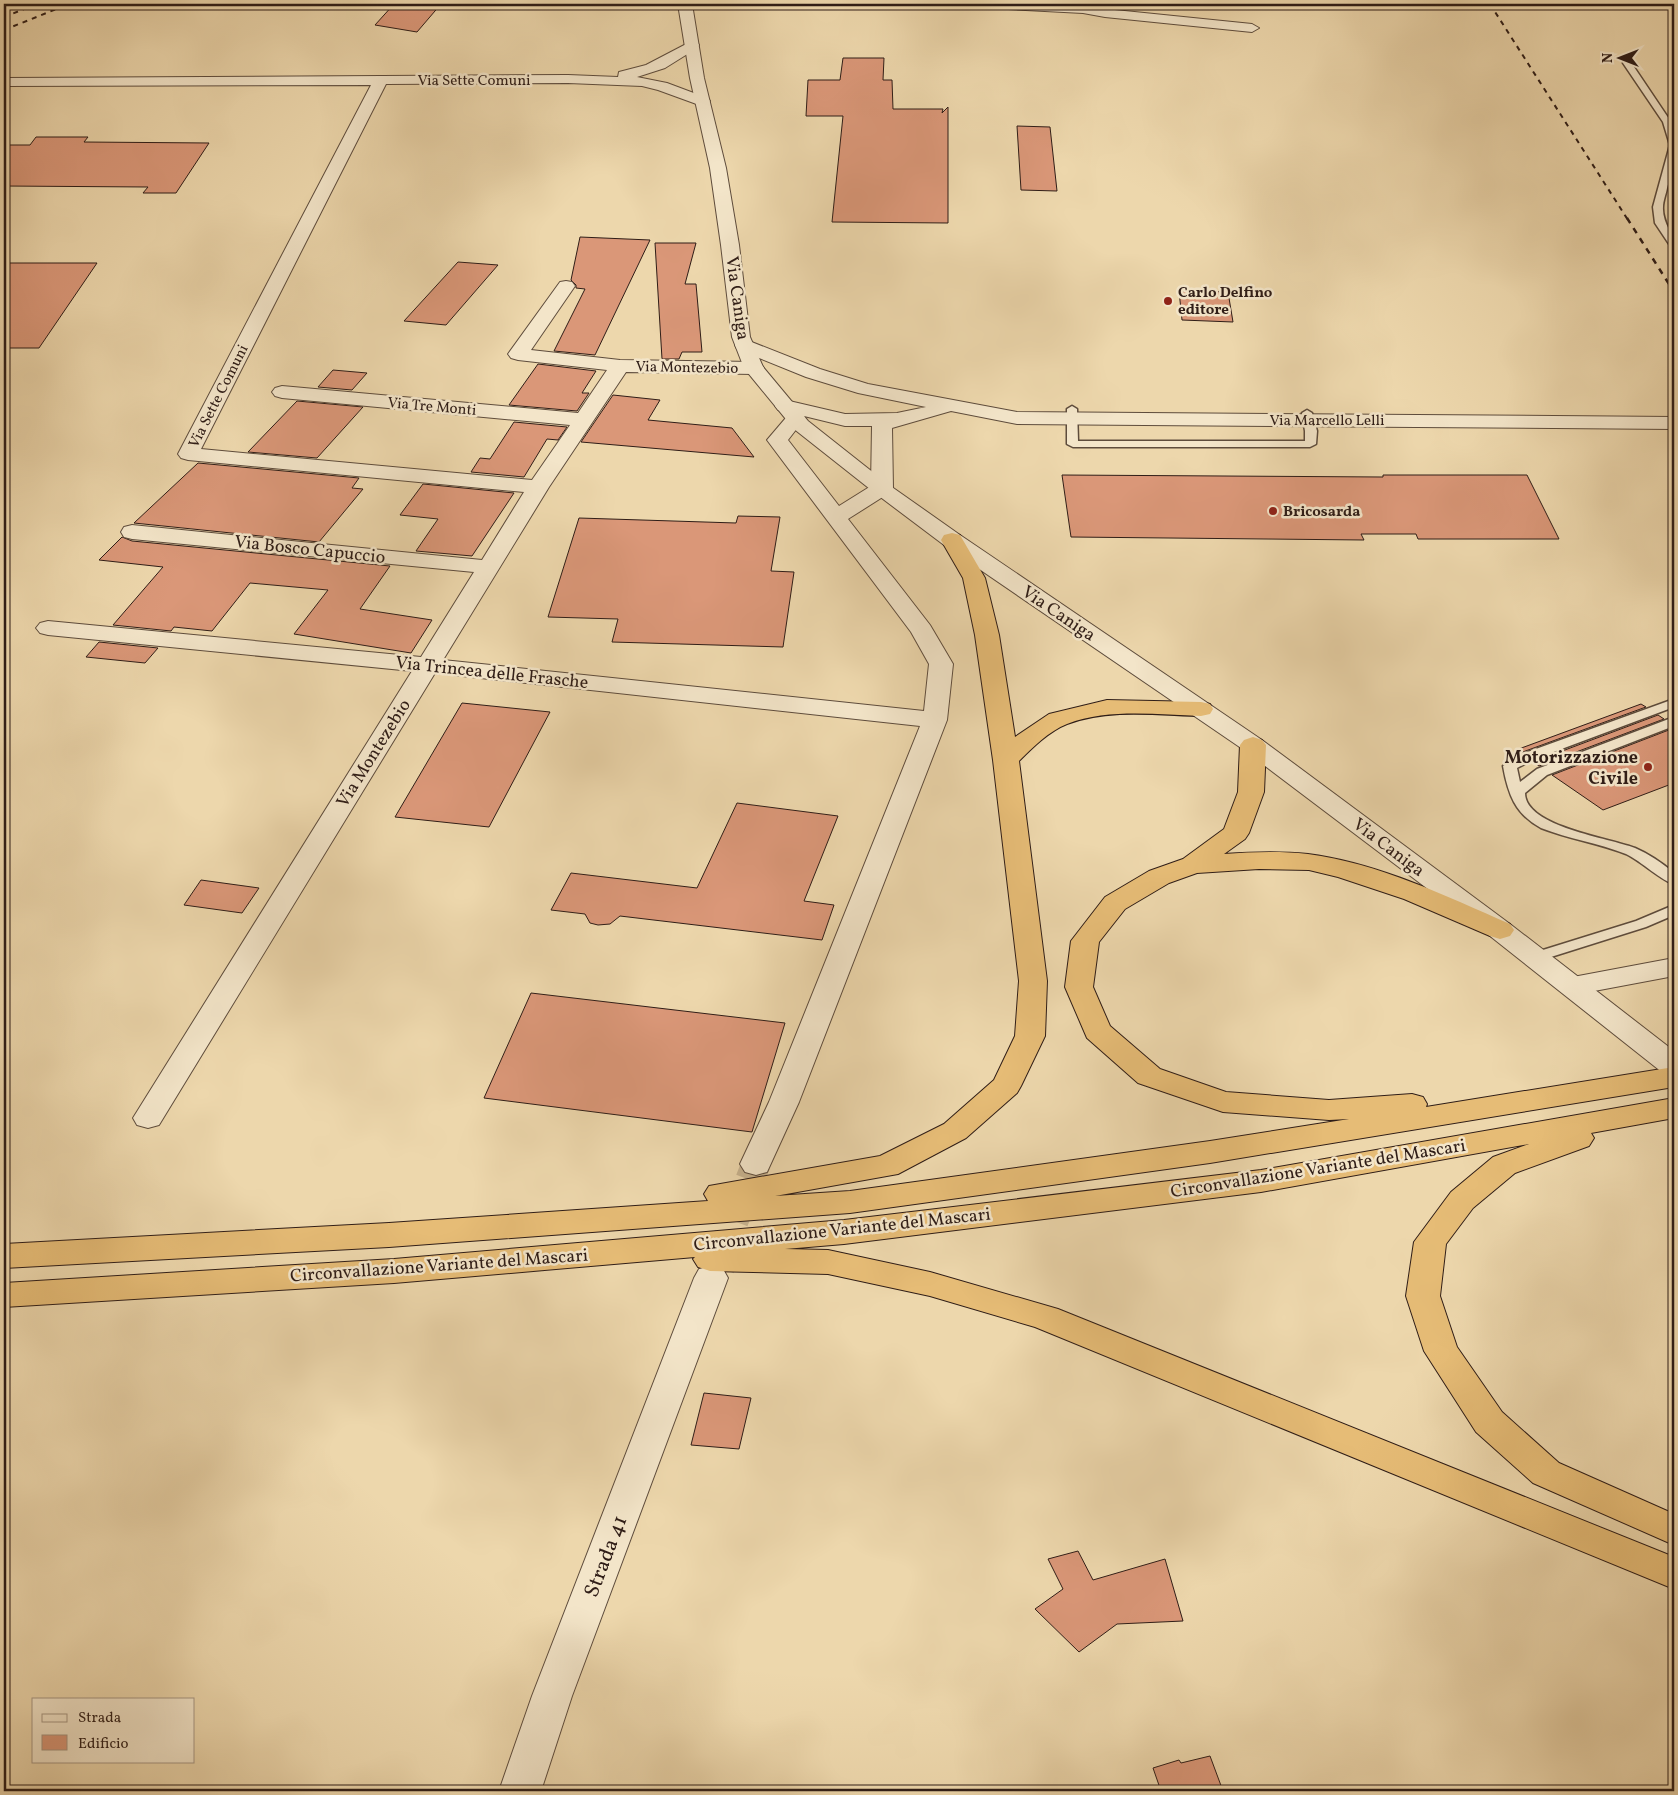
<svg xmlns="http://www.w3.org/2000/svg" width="1678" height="1795" font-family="Vollkorn,serif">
  <rect width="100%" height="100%" fill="#edd7ac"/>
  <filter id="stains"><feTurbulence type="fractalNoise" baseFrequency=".004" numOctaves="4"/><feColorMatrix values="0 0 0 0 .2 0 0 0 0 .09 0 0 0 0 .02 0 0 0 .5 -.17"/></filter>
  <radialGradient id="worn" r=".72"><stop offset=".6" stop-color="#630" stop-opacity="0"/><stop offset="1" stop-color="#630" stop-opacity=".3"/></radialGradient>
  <!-- building -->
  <path fill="#da9778" stroke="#2f1d17" d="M394,4H441L417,32L375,25Z
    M843,58H884L883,80H892L893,109H943L942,113L948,107V223L832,222L843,116H806L808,80H840Z
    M1017,126L1050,127L1057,191L1021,190Z
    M36,137H88L84,142L209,143L176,193H143L148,187L4,186V145H30Z
    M580,237L650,240L595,355L554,351L585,289L576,288V285L571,280Z
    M655,243H696L685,284H696L702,352H682L679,359H662Z
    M458,262L498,265L446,325L404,321Z
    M4,263H97L39,348H4Z
    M1179,291L1228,292L1233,322L1182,320Z
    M538,364L596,371L582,393H589L577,411L509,405Z
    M333,370L367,373L352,390L318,387Z
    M613,395L660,400L648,420L732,428L754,457L581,442Z
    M297,401L363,407L317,458L248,452Z
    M514,422L567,427L558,440L547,439L524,477L471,472L480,458L490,459Z
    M198,463L359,478L352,488L363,489L319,542L134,523Z
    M1062,475L1383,477V475H1527L1559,539H1418L1416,534H1361L1364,540L1071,537Z
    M423,484L514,493L472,556L416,551L438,519L400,515Z
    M738,516L780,517L771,571L794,572L783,647L612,642L618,619L548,617L579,518L736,523Z
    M122,537L132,541L390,566L360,609L432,620L411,653L294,634L328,590L250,583L212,631L174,627L171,631L113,625L163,567L99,560Z
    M99,642L158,648L145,663L86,657Z
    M462,703L550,712L489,827L395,817Z
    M1641,704L1646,707L1520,753L1516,750Z
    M1658,715L1664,719L1539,766L1533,762Z
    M1674,728V783L1603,810L1552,775Z
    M737,803L838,816L804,901L834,905L822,940L620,916L610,924L598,925L590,923L585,914L551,910L571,873L697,888Z
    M201,880L259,888L242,913L184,905Z
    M531,993L785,1023L752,1132L484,1098Z
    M704,1393L751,1398L739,1449L691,1445Z
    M1078,1551L1093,1580L1165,1559L1183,1621L1117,1624L1079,1652L1035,1609L1063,1589L1048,1559Z
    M1210,1756L1223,1791H1161L1153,1768L1179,1760L1181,1763Z"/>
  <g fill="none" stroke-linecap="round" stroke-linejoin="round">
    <!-- minor-tunnel-far1 -->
    <path stroke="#c7b28e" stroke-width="29" stroke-dasharray="29 15" stroke-linecap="butt" d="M718,1262L756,1164"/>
    <!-- minor-tunnel -->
    <path stroke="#c7b28e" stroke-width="37" stroke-dasharray="37 19" stroke-linecap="butt" d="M717,1265L719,1261"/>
    <!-- service casing -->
    <g stroke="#5e4c3c" stroke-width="3">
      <path id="service" d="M1624,61H1630L1671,122C1678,144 1673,166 1667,188C1666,194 1663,201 1663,207C1662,223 1674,233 1674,248L1671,247L1655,223L1653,207L1670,145L1663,122L1623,63Z
        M1072,406L1077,409L1078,441H1305V431L1302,413L1307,410L1312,413L1317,431L1316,444L1310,447H1073L1067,444V409Z
        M1674,699V707L1532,760L1517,768L1520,782L1537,769L1674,717V726L1547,775L1525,793C1525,827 1610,838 1635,848C1649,854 1662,863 1674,873V884C1663,882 1641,861 1626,854C1598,843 1569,839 1541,828C1515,814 1508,794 1503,766L1522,754Z
        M1674,905V915L1646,927L1535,962L1530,960L1527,957L1530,954L1636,921Z"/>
    </g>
    <!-- minor casing -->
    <g stroke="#5e4c3c" stroke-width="2">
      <path id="minor" d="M982,4H1062L1105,9L1252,24L1259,28L1252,32L1105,17L1083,13L989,8Z
        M692,41L697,42L699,45L697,48L665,68L637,77L667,83L707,98L710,101L707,104L702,106L658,90L642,86L568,83L386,84L201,449L532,480L570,425L282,398L275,396L272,392L275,388L282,386L578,413L607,370L518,360L511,358L508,354L560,282L566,281L572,282L575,286L531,350L620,360L754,362L761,364L764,368L761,372L754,374L626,372L549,487L443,660L924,711L929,664L911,632L767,440L790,413L778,410L775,406L778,402L785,400L845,414L897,413L926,407L858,393L806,377L737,349L735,345L737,341L744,339L820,369L868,384L1017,412L1674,417V429L1017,424L951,411L892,428L893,489L889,493L848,519L930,625L953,664L947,720L799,1102L767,1172L756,1175L745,1172L740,1164L769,1102L920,726L435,673L159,1125L148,1128L137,1125L133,1118L412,671L48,635L40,633L36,628L40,623L48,621L421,657L474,572L132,539L124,537L121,532L124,527L132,525L482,560L524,492L188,460L181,458L178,454L371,85L4,86V78L568,75L618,77L619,72L646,65ZM804,416L845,426H872L871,486L839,506L788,440L805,418Z
        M1674,958V976L1573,995L1563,992L1559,986L1563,980L1573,977Z
        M711,1266L723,1269L728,1278L572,1696L541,1791H499L532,1696L694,1278L699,1269Z"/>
    </g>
    <!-- tertiary casing -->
    <g stroke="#5e4c3c" stroke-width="2">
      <path id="tertiary" d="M678,4H692L704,78L726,168L739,245L750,337L763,367L808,421L889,485L960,535L1262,740L1510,924L1674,1051V1076L1663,1073L1490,936L1244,750L944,545L875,493L794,429L744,368L732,337L721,245L710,168L690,78Z"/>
    </g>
    <!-- trunk casing -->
    <g stroke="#2f1d17" stroke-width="2">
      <path id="trunk" d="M952,533L960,535L985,578L999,635L1015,737L1049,714L1107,700L1201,702L1210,704L1213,709L1210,714L1201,716C1158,715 1109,708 1067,724C1049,731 1032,748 1019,761L1047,981L1045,1036L1021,1086L1017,1093L966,1138L898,1174L775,1196L850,1191L1210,1141L1349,1119L1329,1120L1223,1112L1138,1083L1087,1038L1065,987L1071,941L1105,897L1149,871L1183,859L1224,829L1238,792L1240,745L1244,740L1253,737L1262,740L1266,745L1264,792L1249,833L1245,839L1224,854C1252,852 1280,851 1308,854C1378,863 1446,896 1510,924L1514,930L1510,936L1500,939L1490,936L1404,899L1338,877L1309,870L1259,869L1197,873L1169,883L1125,909L1099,942L1093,987L1110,1026L1160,1069L1226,1092L1329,1100L1412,1094L1423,1097L1427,1104L1426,1107L1674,1067V1087L1210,1163L850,1213L389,1247L4,1268V1244L389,1223L708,1201L704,1194L709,1186L880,1156L944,1124L994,1080L1015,1036L1019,981L993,760L975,635L963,578L941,540L944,535Z
        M1674,1098V1118L1591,1133L1594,1138L1589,1146L1515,1173L1473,1208L1446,1244L1440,1296L1457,1347L1502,1412L1559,1463L1674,1514V1545L1533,1483L1476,1432L1424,1351L1406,1296L1414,1242L1451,1192L1493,1157L1529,1144L1261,1192L844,1244L785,1249L828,1250L930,1272L1058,1309L1674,1557V1589L1035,1327L930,1296L828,1274L710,1271L698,1267L693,1259L695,1257L394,1283L4,1307V1283L394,1259L844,1220L1261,1170Z"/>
    </g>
    <!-- service -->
    <use href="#service" fill="#f3e5c9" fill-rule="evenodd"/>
    <!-- minor -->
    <use href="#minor" fill="#f3e5c9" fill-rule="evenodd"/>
    <!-- tertiary -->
    <use href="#tertiary" fill="#f3e5c9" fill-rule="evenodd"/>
    <!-- trunk -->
    <use href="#trunk" fill="#e6bc76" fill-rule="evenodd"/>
    <!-- rail-far1 -->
    <path stroke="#2f1d17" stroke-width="2" stroke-dasharray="5 5" stroke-linecap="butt" d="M1490,4L1628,220
      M4,17L37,4
      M4,30L69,4"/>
    <!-- rail -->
    <path stroke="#2f1d17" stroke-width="2.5" stroke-dasharray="6 6" stroke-linecap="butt" d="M1627,218L1674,292"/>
  </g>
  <!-- markers -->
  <g fill="#8f2418" stroke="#f3e5c9" stroke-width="2">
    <circle cx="1168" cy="301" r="5"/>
    <circle cx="1273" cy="511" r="5"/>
    <circle cx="1648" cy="767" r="5"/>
  </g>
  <g text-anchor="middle" stroke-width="5" stroke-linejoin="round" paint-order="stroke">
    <!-- far-street labels -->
    <g font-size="15" fill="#2f1d17" stroke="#f3e5c9">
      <text x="474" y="85">Via Sette Comuni</text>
      <text transform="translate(687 367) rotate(1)" y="5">Via Montezebio</text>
      <text transform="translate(218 396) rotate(-63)" y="5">Via Sette Comuni</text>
      <text transform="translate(432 406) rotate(5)" y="5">Via Tre Monti</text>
      <text x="1327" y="425">Via Marcello Lelli</text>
    </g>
    <!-- far-poi labels -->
    <g font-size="15" font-weight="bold" fill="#2f1d17" stroke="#f3e5c9" text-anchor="start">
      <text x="1178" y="297">Carlo Delfino<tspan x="1178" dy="17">editore</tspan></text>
      <text x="1283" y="516">Bricosarda</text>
    </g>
    <!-- street labels -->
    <g font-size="18" fill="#2f1d17" stroke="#f3e5c9">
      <text transform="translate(738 298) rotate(82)" y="6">Via Caniga</text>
      <text transform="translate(310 549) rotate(6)" y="6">Via Bosco Capuccio</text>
      <text transform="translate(1059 613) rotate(34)" y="6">Via Caniga</text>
      <text transform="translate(492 672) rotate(6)" y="6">Via Trincea delle Frasche</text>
      <text transform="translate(373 753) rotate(-58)" y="6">Via Montezebio</text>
      <text transform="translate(1389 847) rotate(37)" y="6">Via Caniga</text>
      <text transform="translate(1318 1168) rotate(-9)" y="6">Circonvallazione Variante del Mascari</text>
      <text transform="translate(842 1229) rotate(-6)" y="6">Circonvallazione Variante del Mascari</text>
      <text transform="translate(439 1265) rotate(-4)" y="6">Circonvallazione Variante del Mascari</text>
    </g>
    <!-- poi labels -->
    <g font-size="18" font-weight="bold" fill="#2f1d17" stroke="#f3e5c9" text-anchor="end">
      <text x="1638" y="763">Motorizzazione<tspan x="1638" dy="21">Civile</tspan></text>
    </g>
    <!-- near-street labels -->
    <g font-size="21" fill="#2f1d17" stroke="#f3e5c9">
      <text transform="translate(605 1556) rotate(-69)" y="7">Strada 41</text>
    </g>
  </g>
  <!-- margin -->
  <rect width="1678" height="1795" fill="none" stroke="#edd7ac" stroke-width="20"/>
  <rect x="5" y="5" width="1668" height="1785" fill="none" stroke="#2f1d17" stroke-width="2.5"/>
  <rect x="10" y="10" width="1658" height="1775" fill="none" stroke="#2f1d17"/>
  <!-- legend -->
  <rect x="32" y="1698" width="162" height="65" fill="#f3e5c9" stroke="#a59582"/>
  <rect x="42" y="1714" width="25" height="8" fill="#f3e5c9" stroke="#a59582"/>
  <text x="78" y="1722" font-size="15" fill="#2f1d17">Strada</text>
  <rect x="42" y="1735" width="25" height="15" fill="#da9778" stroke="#a59582"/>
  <text x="78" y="1748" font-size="15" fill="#2f1d17">Edificio</text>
  <!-- north arrow -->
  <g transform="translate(1620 58) rotate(270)" stroke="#f3e5c9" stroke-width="4" paint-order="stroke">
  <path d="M0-4L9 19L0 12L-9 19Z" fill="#2f1d17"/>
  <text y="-8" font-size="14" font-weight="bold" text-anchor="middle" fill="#2f1d17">N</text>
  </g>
  <rect width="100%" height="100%" filter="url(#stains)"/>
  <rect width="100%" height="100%" fill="url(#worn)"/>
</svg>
